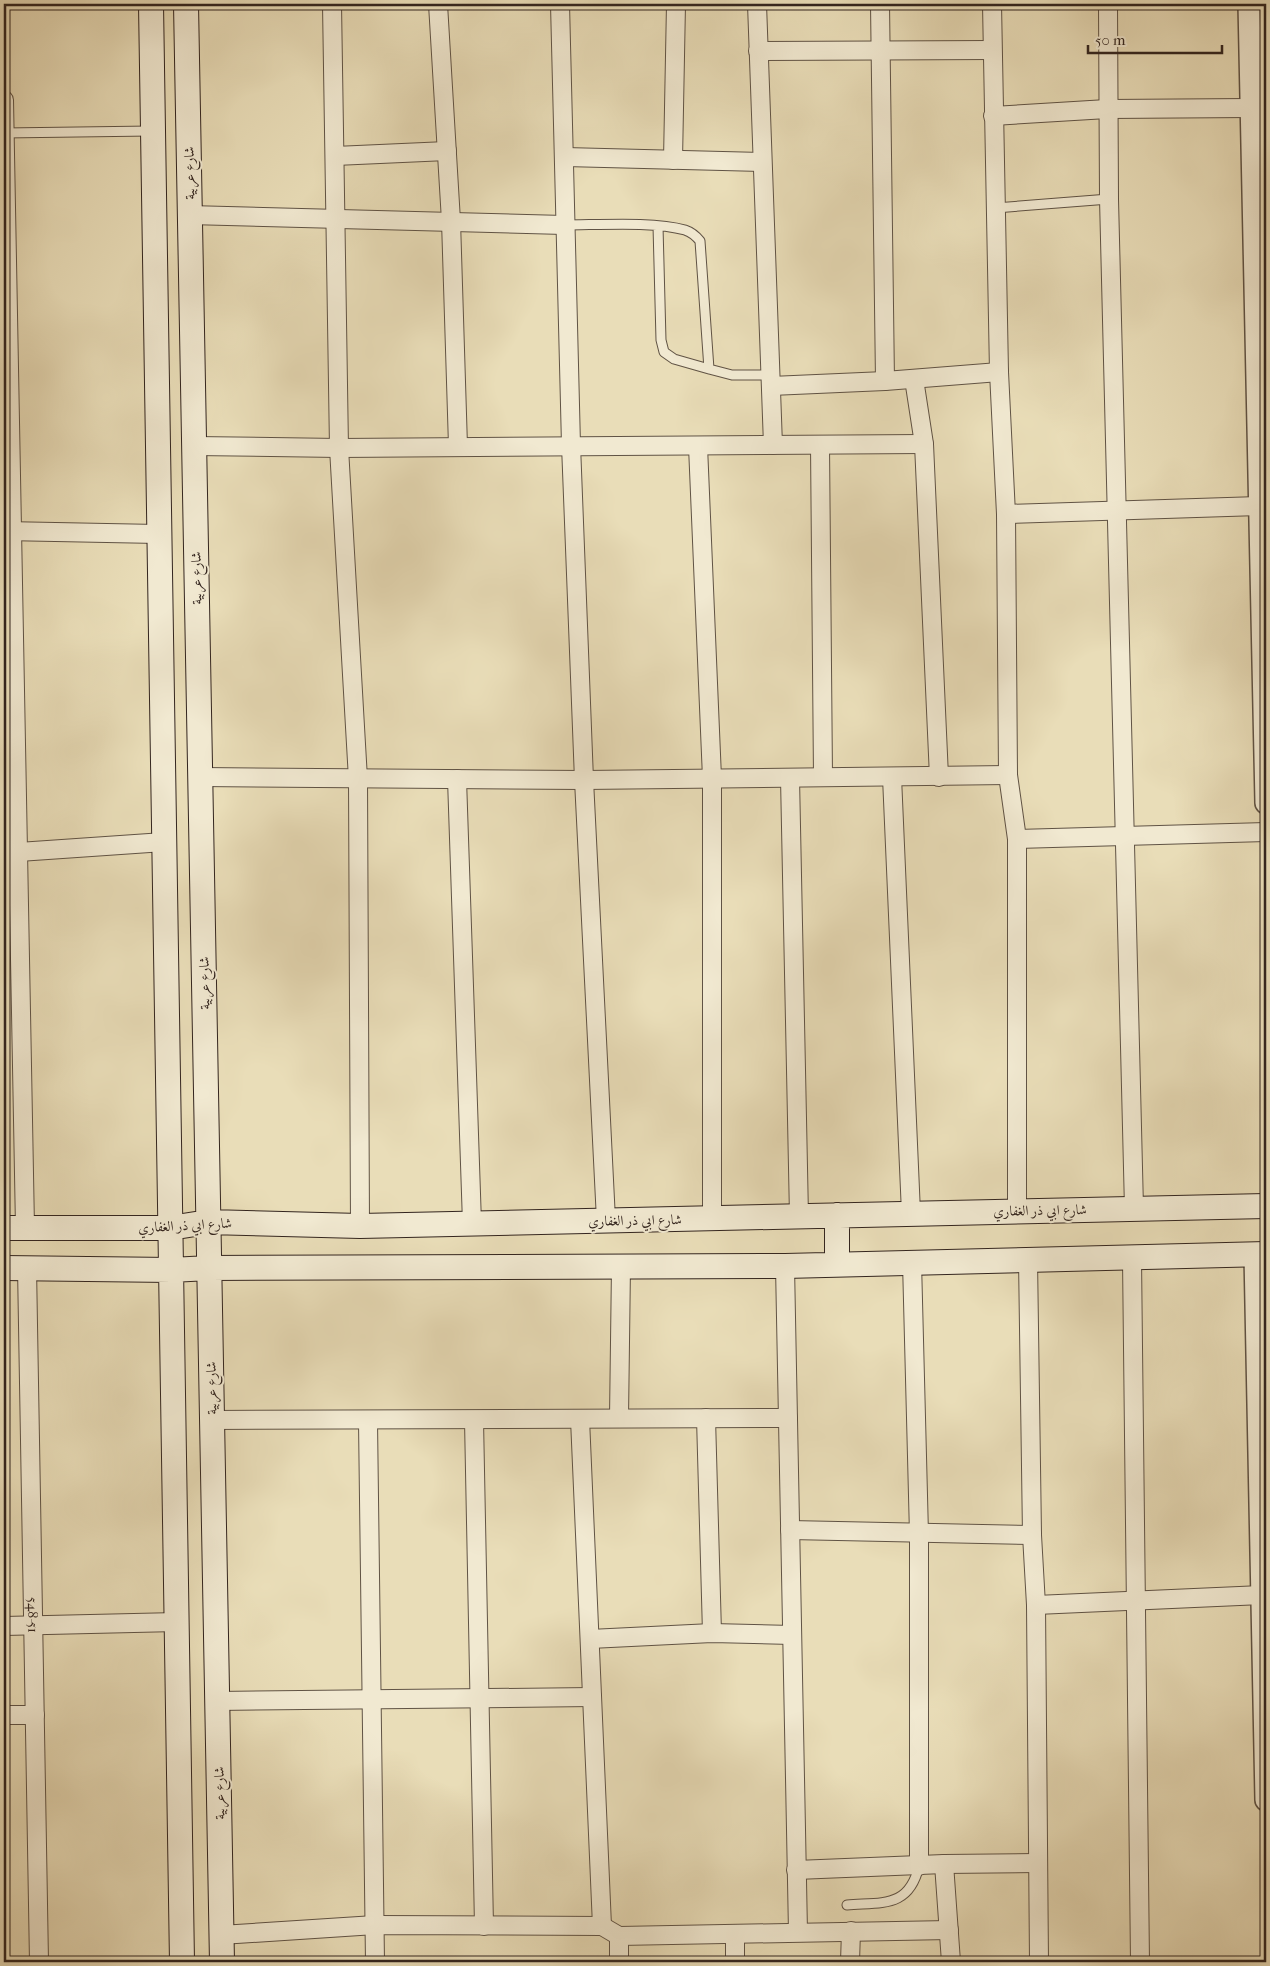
<svg xmlns="http://www.w3.org/2000/svg" width="1270" height="1966" font-family="'IM FELL French Canon',Amiri,serif">
  <rect width="100%" height="100%" fill="#e9ddb8"/>
  <filter id="stains"><feTurbulence type="fractalNoise" baseFrequency=".004" numOctaves="4"/><feColorMatrix values="0 0 0 0 .2 0 0 0 0 .09 0 0 0 0 .02 0 0 0 .5 -.17"/></filter>
  <radialGradient id="worn" r=".72"><stop offset=".6" stop-color="#630" stop-opacity="0"/><stop offset="1" stop-color="#630" stop-opacity=".3"/></radialGradient>
  <g fill="none" stroke-linecap="round" stroke-linejoin="round">
    <!-- service casing -->
    <g stroke="#605345" stroke-width="11">
      <path id="service" d="M4,133L151,131
        M995,208L1109,199
        M564,225C598,225 654,221 685,230C691,232 696,236 700,241L709,369L732,375H770
        M658,226L661,340L664,352L674,359L709,369
        M847,1905C883,1902 909,1908 919,1866"/>
    </g>
    <!-- minor casing -->
    <g stroke="#605345" stroke-width="20">
      <g id="minor">
        <path d="M332,4L339,448L358,779L360,1226"/>
        <path d="M438,4L451,221L458,446"/>
        <path d="M560,4L571,445L584,780L606,1220"/>
        <path d="M757,4L773,445"/>
        <path d="M880,4L885,381"/>
        <path d="M992,4L999,372L1006,514L1008,775L1017,839V1211"/>
        <path d="M1108,4L1109,199L1134,1208"/>
        <path d="M758,51L992,50"/>
        <path d="M4,100L25,1227"/>
        <path d="M993,116L1107,109L1251,108"/>
        <path d="M335,156L447,151"/>
        <path d="M565,157L762,162"/>
        <path d="M673,160L676,4"/>
        <path d="M189,215L564,225"/>
        <path d="M914,379L924,444L939,777"/>
        <path d="M771,386L885,381L999,372"/>
        <path d="M820,445L823,777"/>
        <path d="M194,446L339,448L924,444"/>
        <path d="M698,446L712,778V1218"/>
        <path d="M1006,514L1259,506"/>
        <path d="M4,531L158,534"/>
        <path d="M200,777L584,780L1008,775"/>
        <path d="M892,777L911,1213"/>
        <path d="M790,778L799,1216"/>
        <path d="M457,779L472,1223"/>
        <path d="M1017,839L1266,832"/>
        <path d="M4,853L164,842"/>
        <path d="M1028,1259L1032,1535L1036,1605L1039,1962"/>
        <path d="M1132,1259L1140,1962"/>
        <path d="M912,1262L919,1534V1866"/>
        <path d="M785,1266L798,1932"/>
        <path id="s1" d="M27,1267L39,1962"/>
        <path d="M619,1418L621,1266"/>
        <path d="M706,1418L712,1633"/>
        <path d="M580,1419L602,1926"/>
        <path d="M212,1420L788,1418"/>
        <path d="M474,1420L484,1926"/>
        <path d="M368,1421L375,1962"/>
        <path d="M790,1530L1032,1535"/>
        <path d="M1036,1605L1262,1595"/>
        <path d="M4,1626L177,1622"/>
        <path d="M590,1639L712,1633L792,1635"/>
        <path d="M217,1701L592,1697"/>
        <path d="M4,1715H35"/>
        <path d="M944,1864L951,1962"/>
        <path d="M796,1870L944,1864L1037,1863"/>
        <path d="M735,1934V1962"/>
        <path d="M221,1935L375,1925L602,1926L619,1936L949,1930"/>
        <path d="M619,1962V1936"/>
        <path d="M850,1962L851,1931"/>
      </g>
    </g>
    <!-- tertiary casing -->
    <g stroke="#605345" stroke-width="24">
      <path id="tertiary" d="M1249,4L1266,803
        M1255,1255L1266,1800"/>
    </g>
    <!-- secondary casing -->
    <g stroke="#33251f" stroke-width="26">
      <path id="secondary" d="M151,4L182,1962
        M186,4L222,1962
        M837,1215V1264
        M4,1228H170L208,1222L360,1226L1266,1206
        M4,1268L171,1270L209,1268L785,1266L1266,1254"/>
    </g>
    <!-- service -->
    <use href="#service" stroke="#f1e9d1" stroke-width="9"/>
    <!-- minor -->
    <use href="#minor" stroke="#f1e9d1" stroke-width="18"/>
    <!-- tertiary -->
    <use href="#tertiary" stroke="#f1e9d1" stroke-width="21"/>
    <!-- secondary -->
    <use href="#secondary" stroke="#f1e9d1" stroke-width="24"/>
  </g>
  <g text-anchor="middle" stroke-width="4" stroke-linejoin="round" paint-order="stroke">
    <!-- street labels -->
    <g font-size="14" fill="#33251f" stroke="#f1e9d1">
      <text transform="translate(189 173) rotate(-91)" y="5">شارع عربية</text>
      <text transform="translate(196 578) rotate(-91)" y="5">شارع عربية</text>
      <text transform="translate(204 983) rotate(-91)" y="5">شارع عربية</text>
      <text transform="translate(1040 1210) rotate(-1)" y="5">شارع ابي ذر الغفاري</text>
      <text transform="translate(635 1220) rotate(-1)" y="5">شارع ابي ذر الغفاري</text>
      <text transform="translate(185 1225) rotate(-3)" y="5">شارع ابي ذر الغفاري</text>
      <text transform="translate(211 1388) rotate(-91)" y="5">شارع عربية</text>
      <text dy="5" stroke="none"><textPath href="#s1" startOffset="348">548-51</textPath></text>
      <text transform="translate(219 1793) rotate(-91)" y="5">شارع عربية</text>
    </g>
  </g>
  <!-- margin -->
  <rect width="1270" height="1966" fill="none" stroke="#e9ddb8" stroke-width="20"/>
  <rect x="5" y="5" width="1260" height="1956" fill="none" stroke="#33251f" stroke-width="2.5"/>
  <rect x="10" y="10" width="1250" height="1946" fill="none" stroke="#33251f"/>
  <!-- scale -->
  <path d="M1088 45v8h134v-8" fill="none" stroke="#33251f" stroke-width="2.5"/>
  <text x="1095" y="45" font-size="15" fill="#33251f" stroke="#f1e9d1" stroke-width="4" paint-order="stroke">50 m</text>
  <rect width="100%" height="100%" filter="url(#stains)"/>
  <rect width="100%" height="100%" fill="url(#worn)"/>
</svg>
